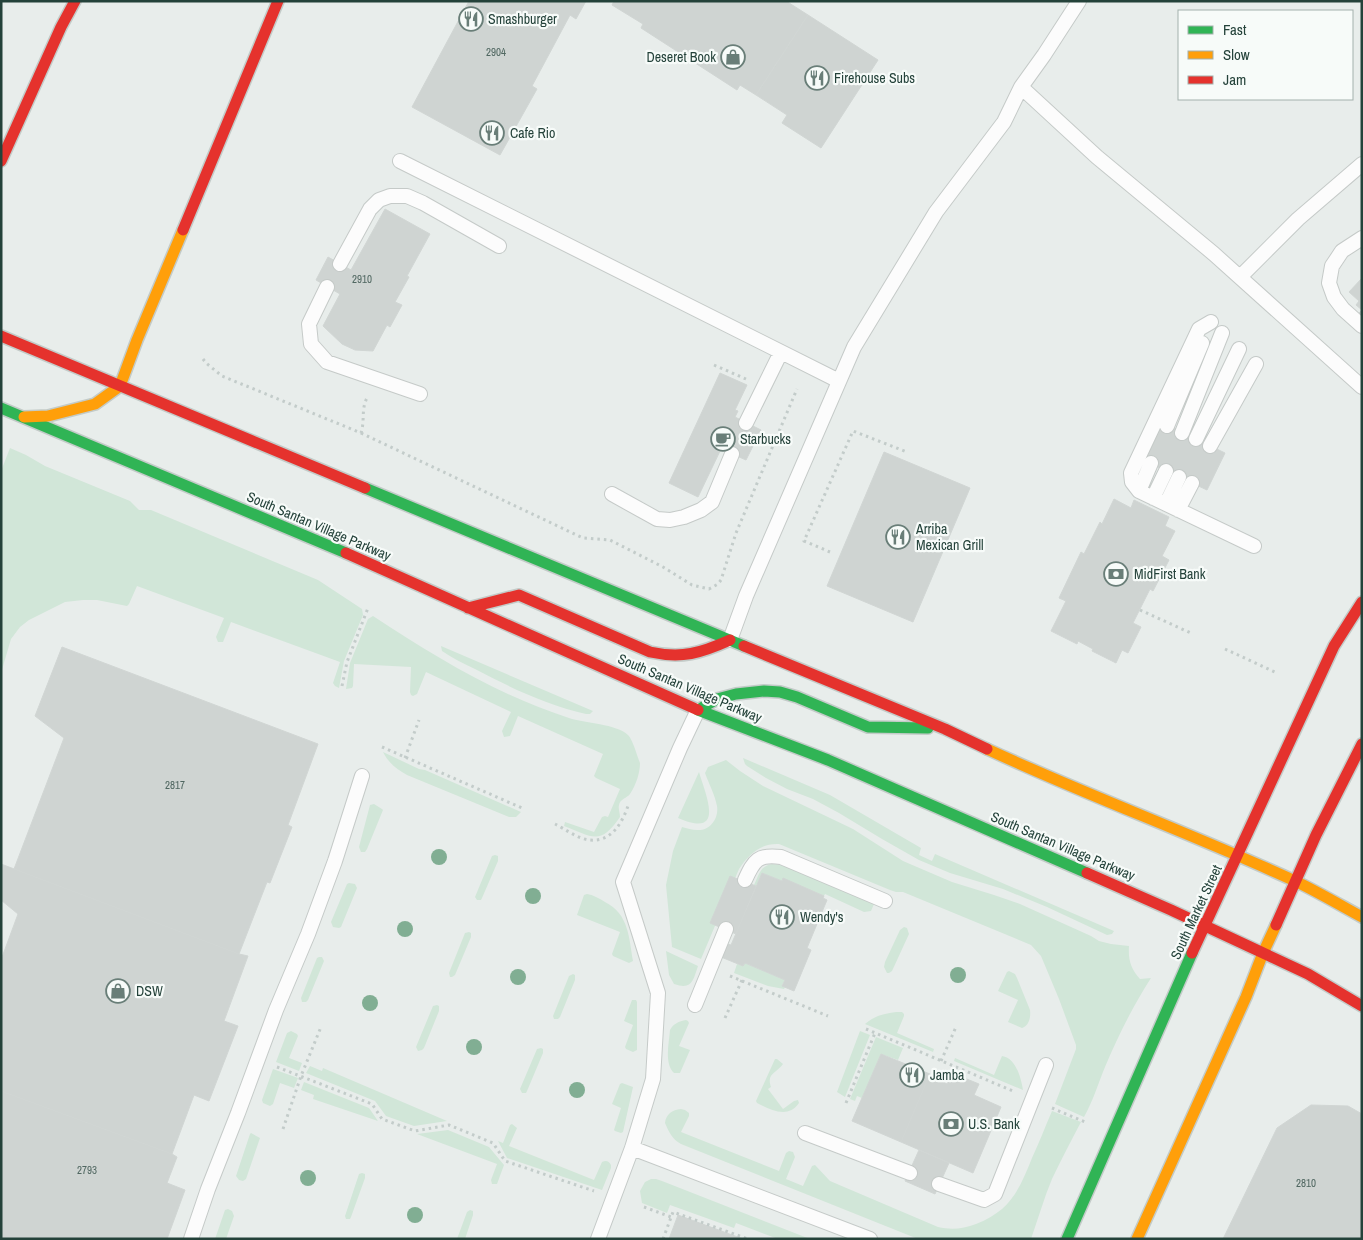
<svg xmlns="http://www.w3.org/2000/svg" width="1363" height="1240" font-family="'Archivo Narrow',sans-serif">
  <rect width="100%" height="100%" fill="#e8edeb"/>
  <!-- green -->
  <path fill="#d1e6d8" d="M10,448L26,455L45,466L130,501L139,510H151L318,580L362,609L363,615L344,661L339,688L335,686L333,683L340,662L231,622L223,642H218L216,637L224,618L137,586L129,604L127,606L97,600H83L65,602L29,620L20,627L11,639L1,673V471Z
    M373,616C436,657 497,695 569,718C584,723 617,724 628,735C633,740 637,756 640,763C640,773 636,785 630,794C627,798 620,799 619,805C618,808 620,813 620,817C600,846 593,837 564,826L565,822L594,832L602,817L605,816L608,817L620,789L596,778L594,776L603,754L518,716L510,736L504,737L502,731L511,712L426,672L417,694L413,696L411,695L410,692L411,667L354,664L353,686L352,688L346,689L350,663L368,619Z
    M441,646L593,711L590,714H586C547,705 511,688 475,669C464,664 452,658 442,651Z
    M383,752L419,769L425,770L521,812L516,817H509L407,775C396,769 388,762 383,752Z
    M743,758L830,795L921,848L919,855L932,861L935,854L1114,931L1112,934L1107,935L1047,907L1003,889L950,873L919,860L882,839L839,813L813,799L787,789L766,778L747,766L745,764Z
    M726,760L740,771L763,786L853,829L903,861L952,882L994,895L1020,904L1091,936L1099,941L1111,944L1129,946C1128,960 1131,969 1140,979L1151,978C1133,1006 1118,1036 1105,1067C1098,1084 1093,1101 1084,1117L1055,1104L1076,1049V1045L1059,999L1041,956L1031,945L903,892H896L890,890L779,844C761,843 749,854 739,869L701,959L672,947L666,885L673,851L682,827C687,828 692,830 697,830C710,831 719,818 717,806C715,795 709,784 705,773L708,767Z
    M699,772C706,796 726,839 678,818Z
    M374,804L382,809L383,810L367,849L365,852H361L359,847L370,805Z
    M495,855L498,856V861L482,898L481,900H477L475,897L492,856Z
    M772,864L787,866L874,904L871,911L864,912L825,894L824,896L783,879L782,881L762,873L756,886L754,885C759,875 760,866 772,864Z
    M349,883L355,884L357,888L341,927L339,928L333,927L331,922L347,884Z
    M587,894C593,895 599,898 605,902C629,914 629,938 633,961L629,963L613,956L612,954L620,932L577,915L584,895Z
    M904,927L907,928L909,934L892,971L889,973H887L884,967L885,962L900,930Z
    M469,932L471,933V937L455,975L452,977H450L449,973L465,933Z
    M666,951L698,966C693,981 692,990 674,984L669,975Z
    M319,957H322L324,961L308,1000L306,1002H302L301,998L317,958Z
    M745,963L785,980L782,985L785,987L784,989L768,986L734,973L737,964L743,966Z
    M1009,971L1015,974L1017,978L1030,1010C1031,1017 1029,1026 1022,1028L1008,1022L1018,1000L998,991L1007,972Z
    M573,974L575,975V980L560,1017L558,1019H554L553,1016L569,976Z
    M632,1000H636L637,1002V1050L633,1052L626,1049L625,1047L633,1025L624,1021Z
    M437,1005L439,1006V1011L424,1048L422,1050L418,1051L416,1047L433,1006Z
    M896,1012H902L904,1014V1016L897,1033L934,1049L933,1052L865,1024C874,1016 883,1014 896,1012Z
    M686,1020L688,1021L689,1023L679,1046L690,1050L680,1073H674C664,1064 669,1043 670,1030C673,1024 679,1021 686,1020Z
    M291,1031L297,1034L298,1036L289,1058L302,1063L299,1071L276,1062L287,1033Z
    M860,1031L870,1035L845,1097L837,1092Z
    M876,1037L903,1048L898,1060L881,1054L862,1098L857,1096L855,1101L850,1099Z
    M541,1048L543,1049V1053L527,1091L526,1093H522L520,1089L537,1049Z
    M1002,1056C1016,1058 1021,1078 1023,1090L954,1061L955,1058L994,1075Z
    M775,1059H777L783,1064C777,1073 766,1073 771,1087L768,1089L783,1109L794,1101L798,1100L799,1103C788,1119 771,1110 757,1103L756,1101Z
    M310,1066L322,1071L323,1068L447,1121L414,1126L386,1116L375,1101L306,1073Z
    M273,1069L298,1078L294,1088L280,1083L273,1104L270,1106L263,1103L262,1100Z
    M304,1082L369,1108L378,1121L313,1099L314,1095L301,1090Z
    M622,1083L633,1087L623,1132L621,1133L615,1131L614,1130L621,1108L612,1104L620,1084Z
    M681,1109L685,1110L689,1113V1116L681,1132L779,1171L786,1153L789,1151L793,1152L795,1157L786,1179L803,1186L812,1166L815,1165L830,1181L938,1227C951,1230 963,1229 976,1224C1011,1210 1019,1190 1032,1158C1039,1143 1045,1127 1052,1111L1081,1122C1071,1141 1061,1160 1052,1179C1044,1198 1038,1219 1031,1239H918L681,1144C672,1139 669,1132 665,1123C666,1114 672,1110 681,1109Z
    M512,1124L517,1128L509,1146L594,1180L602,1162C606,1160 609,1161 611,1165V1168L602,1190L507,1158L498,1141L503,1143L510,1125Z
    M448,1130L489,1147L504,1165L497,1184H492L491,1180L497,1164L417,1134Z
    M251,1133L260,1138L246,1179L243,1181L239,1180L236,1176L250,1134Z
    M362,1173L365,1174V1178L351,1217L350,1219H346L345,1216L359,1174Z
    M651,1179H656L662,1181L810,1239H778L736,1223L734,1228L670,1205L667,1213L642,1203L640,1191L645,1182Z
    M228,1209L232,1211L234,1216L226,1239H215L225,1210Z
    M470,1210L473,1211V1215L465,1239H457L467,1212Z"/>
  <!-- building -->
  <path fill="#cfd4d2" stroke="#d1d6d4" d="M469,1H586L576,19L570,15L532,86L537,89L500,155L412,107Z
    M614,1H786L808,15L756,95L740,85L737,90L641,28L643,24L612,5Z
    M808,15L878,60L821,148L782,123L787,115L756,95Z
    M385,209L430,234L407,276L409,277L395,302L402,305L390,327L387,325L373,351L355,350L342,344L323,326L340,294L316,280L328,257L351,270Z
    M1362,278V315L1359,313L1362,310L1356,305L1359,301L1349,292Z
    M720,373L747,385L735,410L738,411L735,417L761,430L746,460L721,449L698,497L669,483Z
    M1161,422L1225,453L1207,490L1143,460Z
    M884,452L970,488L913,622L827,586Z
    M1114,499L1131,508L1134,500L1169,517L1165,526L1175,531L1162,556L1169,560L1153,591L1150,589L1133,623L1141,627L1128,653L1122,650L1116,663L1092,651L1093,649L1078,641L1077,644L1051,631L1066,601L1059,598L1081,552L1084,554L1100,522L1102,524Z
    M62,647L318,744L288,825L292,827L270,883L267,882L239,954L14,869L64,738L35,716Z
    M1,864L239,954L248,956L224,1021L238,1026L209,1101L194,1095L172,1154L1,1091V960L18,914L1,900Z
    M762,873L782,881L783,878L824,896L823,898L827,900L807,948L811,950L794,991L782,986L785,980L745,963L743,966L721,957L727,944L731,945Z
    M730,876L756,886L736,934L710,923Z
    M881,1054L930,1074L901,1142L852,1121Z
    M952,1073L979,1084L974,1095L1001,1107L973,1173L901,1142L929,1076L947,1084Z
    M1,1091L172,1154L177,1157L167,1183L185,1190L167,1239H1Z
    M1311,1105L1348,1106L1362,1114V1239H1223L1277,1128Z
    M919,1150L949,1163L935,1194L905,1181Z
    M678,1215L743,1239H669Z"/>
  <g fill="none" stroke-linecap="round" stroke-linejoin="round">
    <!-- lane casing -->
    <g stroke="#c5cac8" stroke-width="16">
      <path id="lane" d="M1021,87L1044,55L1079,1
        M400,161L839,381
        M1362,238L1342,251L1332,266L1329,283L1334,297L1343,309L1362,326
        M340,264L370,209L379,200L390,196H407L423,203L499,246
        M1240,277L1298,219L1362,164
        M327,287L309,324L311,344L327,362L420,394
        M1211,322L1199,329L1131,473L1132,482L1139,491L1254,546
        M746,423L781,352
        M1167,426L1202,343
        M1182,433L1222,333
        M1196,439L1239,349
        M1210,446L1256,364
        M1139,491L1151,463
        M612,494L657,519L670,520L684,517L701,510L712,502L732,454
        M1153,498L1166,471
        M1166,504L1179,477
        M1178,510L1192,483
        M730,640L746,596L854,347L936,212L1004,122L1021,87L1097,157L1214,254L1362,387
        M745,880C754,860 758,854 781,857L885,901
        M695,1005L726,929
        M805,1133L910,1173
        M632,1148L870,1239
        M939,1184L984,1200L995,1194L1046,1065
        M191,1239L208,1189L238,1113L276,1010L308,934L335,861L362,776
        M598,1239L632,1148L653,1079L658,993L623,882L680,748L698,710"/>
    </g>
    <!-- fast casing -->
    <g stroke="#c3cbc8" stroke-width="14">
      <path id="fast" d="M1,408L346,553
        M365,488L744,646
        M698,710L828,760L1087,873
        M698,710L717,699L736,694L764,691L780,692L797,697L868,727L928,728
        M1067,1239L1192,953"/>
    </g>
    <!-- slow casing -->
    <g stroke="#c3cbc8" stroke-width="14">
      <path id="slow" d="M24,417L48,416L95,404L120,386L137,340L183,230
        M987,749C1088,796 1193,834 1295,881C1318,892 1340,905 1362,917
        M1137,1239L1246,997L1263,953L1276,925"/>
    </g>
    <!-- jam casing -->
    <g stroke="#c3cbc8" stroke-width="14">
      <path id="jam" d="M1,161L61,27L75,1
        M183,230L278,1
        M1,336L365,488
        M346,553L698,710
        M468,608L519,595L650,652C682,659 701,653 730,640
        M744,646L945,729L987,749
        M1087,873L1171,910L1308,974L1362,1006
        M1276,925L1316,835L1362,744
        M1192,953L1334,646L1362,602"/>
    </g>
    <!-- path -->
    <path stroke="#c3ccca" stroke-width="3" stroke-dasharray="2.5 4" stroke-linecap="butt" d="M203,359L206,363L222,376L361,433C365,421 361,409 367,398
      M714,365L746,379
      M361,433L583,538L610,540L663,567L692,585L709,589L718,584L721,580L736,533L797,389
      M830,552L804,541L853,431L907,452
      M1140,610L1193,634
      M1225,649L1277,673
      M342,686L347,662L368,608
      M382,747L522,808
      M405,758L419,720
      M555,824C565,829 578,839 590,840C613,842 623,821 629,803
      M730,976L828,1016
      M725,1018L742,980
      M866,1029L1013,1091
      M941,1061L956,1027
      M277,1067L372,1104L382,1119L415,1131L449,1125L493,1143L505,1161L594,1191
      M846,1103L875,1033
      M1052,1108L1085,1122
      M283,1129L301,1076L321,1027
      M644,1207L671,1217
      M663,1239L673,1212L748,1239"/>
    <!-- lane -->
    <use href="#lane" stroke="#fcfcfc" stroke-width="14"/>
    <!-- fast -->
    <use href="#fast" stroke="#30b455" stroke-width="11"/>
    <!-- slow -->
    <use href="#slow" stroke="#ff9f0a" stroke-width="11"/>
    <!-- jam -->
    <use href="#jam" stroke="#e5322d" stroke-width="11"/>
  </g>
  <!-- trees -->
  <g fill="#81ae93">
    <circle cx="439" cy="857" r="8"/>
    <circle cx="533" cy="896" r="8"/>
    <circle cx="405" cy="929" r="8"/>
    <circle cx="958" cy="975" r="8"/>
    <circle cx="518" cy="977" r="8"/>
    <circle cx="370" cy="1003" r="8"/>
    <circle cx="474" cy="1047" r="8"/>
    <circle cx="577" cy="1090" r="8"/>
    <circle cx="308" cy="1178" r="8"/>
    <circle cx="415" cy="1215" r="8"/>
  </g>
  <!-- icons -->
  <defs>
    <g id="restaurant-ring" transform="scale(1.25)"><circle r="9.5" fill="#f7fbf9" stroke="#697e78" stroke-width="1.5"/><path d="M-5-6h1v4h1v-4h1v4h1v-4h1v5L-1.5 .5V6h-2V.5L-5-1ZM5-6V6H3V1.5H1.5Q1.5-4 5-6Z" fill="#697e78"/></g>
    <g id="shop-ring" transform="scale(1.25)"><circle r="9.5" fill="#f7fbf9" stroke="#697e78" stroke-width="1.5"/><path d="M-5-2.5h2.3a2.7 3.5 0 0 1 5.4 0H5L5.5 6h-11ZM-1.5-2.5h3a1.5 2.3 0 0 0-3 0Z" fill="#697e78"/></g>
    <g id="cafe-ring" transform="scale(1.25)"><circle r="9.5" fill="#f7fbf9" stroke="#697e78" stroke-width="1.5"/><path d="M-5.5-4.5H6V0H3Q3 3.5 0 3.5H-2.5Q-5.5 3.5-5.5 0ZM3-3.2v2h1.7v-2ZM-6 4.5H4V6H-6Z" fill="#697e78"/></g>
    <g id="bank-ring" transform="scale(1.25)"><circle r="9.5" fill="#f7fbf9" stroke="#697e78" stroke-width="1.5"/><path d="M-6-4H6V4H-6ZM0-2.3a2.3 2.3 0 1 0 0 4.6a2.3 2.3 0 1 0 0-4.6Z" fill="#697e78"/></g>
  </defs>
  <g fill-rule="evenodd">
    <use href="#restaurant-ring" x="471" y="19"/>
    <use href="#shop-ring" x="733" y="57"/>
    <use href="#restaurant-ring" x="817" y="78"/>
    <use href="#restaurant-ring" x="492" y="133"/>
    <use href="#cafe-ring" x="723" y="439"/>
    <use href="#restaurant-ring" x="898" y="537"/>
    <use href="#bank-ring" x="1116" y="574"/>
    <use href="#restaurant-ring" x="782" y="917"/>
    <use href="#shop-ring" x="118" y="991"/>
    <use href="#restaurant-ring" x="912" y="1075"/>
    <use href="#bank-ring" x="951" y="1124"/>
  </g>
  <g text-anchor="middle" stroke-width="4.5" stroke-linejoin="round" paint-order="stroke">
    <!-- number labels -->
    <g font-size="11" fill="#506761">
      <text x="496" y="56">2904</text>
      <text x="362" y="283">2910</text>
      <text x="175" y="789">2817</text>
      <text x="87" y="1174">2793</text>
      <text x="1306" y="1187">2810</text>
    </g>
    <!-- poi labels -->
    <g font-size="14" fill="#24423a" stroke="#f7fbf9" text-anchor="start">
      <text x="488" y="24">Smashburger</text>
      <text x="716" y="62" text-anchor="end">Deseret Book</text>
      <text x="834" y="83">Firehouse Subs</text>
      <text x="510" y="138">Cafe Rio</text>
      <text x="740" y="444">Starbucks</text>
      <text x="916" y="534">Arriba<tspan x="916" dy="16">Mexican Grill</tspan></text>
      <text x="1134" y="579">MidFirst Bank</text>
      <text x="800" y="922">Wendy's</text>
      <text x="136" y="996">DSW</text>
      <text x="930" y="1080">Jamba</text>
      <text x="968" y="1129">U.S. Bank</text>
    </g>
    <!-- street labels -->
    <g font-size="14" fill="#24423a" stroke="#f7fbf9">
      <text transform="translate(319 526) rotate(23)" y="5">South Santan Village Parkway</text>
      <text transform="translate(690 688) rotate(23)" y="5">South Santan Village Parkway</text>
      <text transform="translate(1063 846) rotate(23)" y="5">South Santan Village Parkway</text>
      <text transform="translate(1196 912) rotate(-65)" y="5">South Market Street</text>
    </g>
  </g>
  <!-- border -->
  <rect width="1363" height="1240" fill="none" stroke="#24423a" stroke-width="5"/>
  <!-- legend -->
  <rect x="1178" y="10" width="175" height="90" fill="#f7fbf9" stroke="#a3b1ad"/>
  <rect x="1188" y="26" width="25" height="8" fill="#30b455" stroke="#a3b1ad"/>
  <text x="1223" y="35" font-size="15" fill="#24423a">Fast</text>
  <rect x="1188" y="51" width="25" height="8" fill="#ff9f0a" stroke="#a3b1ad"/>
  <text x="1223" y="60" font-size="15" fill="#24423a">Slow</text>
  <rect x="1188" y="76" width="25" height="8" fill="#e5322d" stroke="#a3b1ad"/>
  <text x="1223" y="85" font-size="15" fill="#24423a">Jam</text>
</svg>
